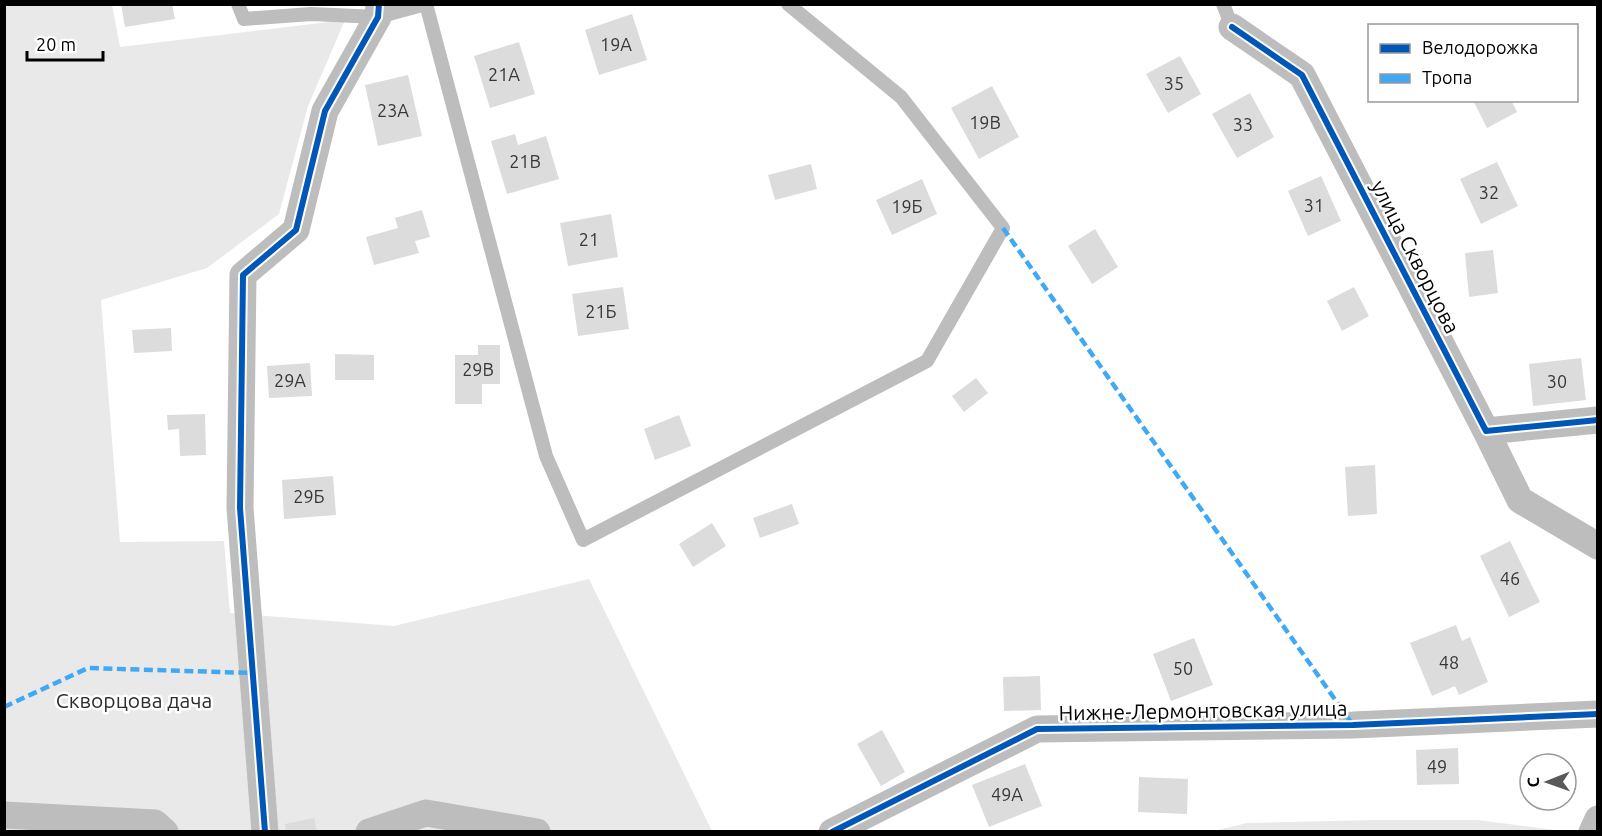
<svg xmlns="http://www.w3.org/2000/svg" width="1602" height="836" font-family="Ubuntu,sans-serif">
  <rect width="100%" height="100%" fill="#fff"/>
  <!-- green -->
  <path fill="#e9e9e9" d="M5,5H112L120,47L345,20L308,106L279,214L207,268L101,300L120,542L224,541L230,613L394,626L589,579L712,831L5,832Z
    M1372,820H1477L1562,831H1214L1247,823Z"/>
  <!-- building -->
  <path fill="#dcdcdc" d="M121,4H172L175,19L125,27Z
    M632,14L647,60L599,75L585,30Z
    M519,42L535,94L490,108L474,56Z
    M1180,56L1201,94L1168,113L1146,74Z
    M408,75L422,136L378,146L365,85Z
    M992,86L1019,137L979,159L951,108Z
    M1250,93L1274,137L1237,158L1212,114Z
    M1473,100H1511L1517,112L1487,128Z
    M515,134L518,145L546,136L559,179L507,194L491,141Z
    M1497,162L1518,206L1481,224L1460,179Z
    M811,164L817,189L775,200L768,175Z
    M1321,176L1341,221L1308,236L1288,191Z
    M922,179L937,214L892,235L876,200Z
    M422,210L430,237L415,241L419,253L374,265L366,237L398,228L395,218Z
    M611,214L618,257L568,266L560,223Z
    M1095,229L1118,267L1092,284L1068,246Z
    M1493,250L1498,293L1469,297L1465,253Z
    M623,287L629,329L578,336L572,294Z
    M1354,287L1369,316L1342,331L1327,301Z
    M171,328L172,351L134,353L132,330Z
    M478,345H500V384H482V404H455V355H478Z
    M335,354L374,355V380H335Z
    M1581,358L1586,400L1533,406L1529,364Z
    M310,363L312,396L269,398L267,366Z
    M976,378L988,393L964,412L952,396Z
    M205,414L206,455L180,456L179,429L168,430L167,415Z
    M679,415L691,446L655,460L644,429Z
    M1375,465L1377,514L1348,516L1345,467Z
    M333,476L336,515L284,519L282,480Z
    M792,504L799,524L760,538L753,518Z
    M712,523L726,546L693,567L679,544Z
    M1510,541L1540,602L1509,617L1480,556Z
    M1456,625L1462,641L1470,637L1488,682L1459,695L1455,686L1432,696L1410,643Z
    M1194,638L1213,685L1171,701L1153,654Z
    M1040,676L1041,710L1004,711L1003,677Z
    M882,730L905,772L881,786L857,744Z
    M1458,748L1459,784L1417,785L1416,750Z
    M1025,764L1042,806L989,827L972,785Z
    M1139,777L1188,779L1187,814L1138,812Z
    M314,818L317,832H286L285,824Z"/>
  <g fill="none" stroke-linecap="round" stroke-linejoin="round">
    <!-- lane -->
    <path stroke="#bdbdbd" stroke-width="14" d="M238,4L244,19L311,14L378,17L426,4
      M426,4L546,456L583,540L927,361L1003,228L901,97L788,4
      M1223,4L1232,27"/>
    <!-- street -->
    <path stroke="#bdbdbd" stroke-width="27" d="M1232,27L1302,75L1486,431L1598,420
      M1486,431L1520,500L1598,546
      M4,815L155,823L165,832
      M265,832L240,508L243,275L296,230L325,111L378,17L379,4
      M369,832L426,813L537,832
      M832,832L1037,729L1353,725L1598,714
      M1592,832L1598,819"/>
    <!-- quiet -->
    <path stroke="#3fa9f5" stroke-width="4.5" stroke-dasharray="9 4.5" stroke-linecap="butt" d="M1003,228L1353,725
      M4,707L88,668L253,673"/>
    <!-- cycleway casing -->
    <g stroke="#fff" stroke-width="10">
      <path id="cycleway" d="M1232,27L1302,75L1486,431L1598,420
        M265,832L240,508L243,275L296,230L325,111L378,17L379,4
        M832,832L1037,729L1353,725L1598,714"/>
    </g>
    <!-- cycleway -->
    <use href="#cycleway" stroke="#0057b8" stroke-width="6"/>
  </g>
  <g text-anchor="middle" stroke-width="5" stroke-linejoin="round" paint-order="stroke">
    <!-- number labels -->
    <g font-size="18" fill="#373737">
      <text x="616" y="51">19А</text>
      <text x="504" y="81">21А</text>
      <text x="1174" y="90">35</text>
      <text x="393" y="117">23А</text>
      <text x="985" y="129">19В</text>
      <text x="1243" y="131">33</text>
      <text x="525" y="168">21В</text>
      <text x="1489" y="199">32</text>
      <text x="1314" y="212">31</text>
      <text x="907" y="213">19Б</text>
      <text x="589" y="246">21</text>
      <text x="601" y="318">21Б</text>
      <text x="478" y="376">29В</text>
      <text x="290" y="387">29А</text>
      <text x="1557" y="388">30</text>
      <text x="309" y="503">29Б</text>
      <text x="1510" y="585">46</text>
      <text x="1449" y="669">48</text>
      <text x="1183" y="675">50</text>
      <text x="1437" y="773">49</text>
      <text x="1007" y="801">49А</text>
    </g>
    <!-- street labels -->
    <g font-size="21" fill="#000" stroke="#fff">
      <text transform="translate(1415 257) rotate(63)" y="7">улица Скворцова</text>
      <text transform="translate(1203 711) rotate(-1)" y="7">Нижне-Лермонтовская улица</text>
    </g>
    <!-- park labels -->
    <g font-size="21" fill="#2e2e2e" stroke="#fff">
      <text x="134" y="708">Скворцова дача</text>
    </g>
  </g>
  <!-- border -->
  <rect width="1602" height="836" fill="none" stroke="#000000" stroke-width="12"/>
  <!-- legend -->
  <rect x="1368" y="24" width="210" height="78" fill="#ffffff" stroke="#999999" stroke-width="1.5"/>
  <rect x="1380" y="44" width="30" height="9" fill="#0057b8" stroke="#999999" stroke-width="1.5"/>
  <text x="1422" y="54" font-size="18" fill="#000000">Велодорожка</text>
  <rect x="1380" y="74" width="30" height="9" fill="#3fa9f5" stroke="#999999" stroke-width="1.5"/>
  <text x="1422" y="84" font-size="18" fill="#000000">Тропа</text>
  <!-- north arrow -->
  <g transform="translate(1548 782) rotate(269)"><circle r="28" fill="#ffffff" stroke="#999999" stroke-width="1.5"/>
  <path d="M0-4.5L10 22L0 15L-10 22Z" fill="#595959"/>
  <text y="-9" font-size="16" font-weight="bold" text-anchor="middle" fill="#000000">С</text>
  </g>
  <!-- scale -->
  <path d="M27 51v9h76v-9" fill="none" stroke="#000000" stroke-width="3"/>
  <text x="36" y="51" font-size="18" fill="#000000" stroke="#ffffff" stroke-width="4.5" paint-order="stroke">20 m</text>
</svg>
